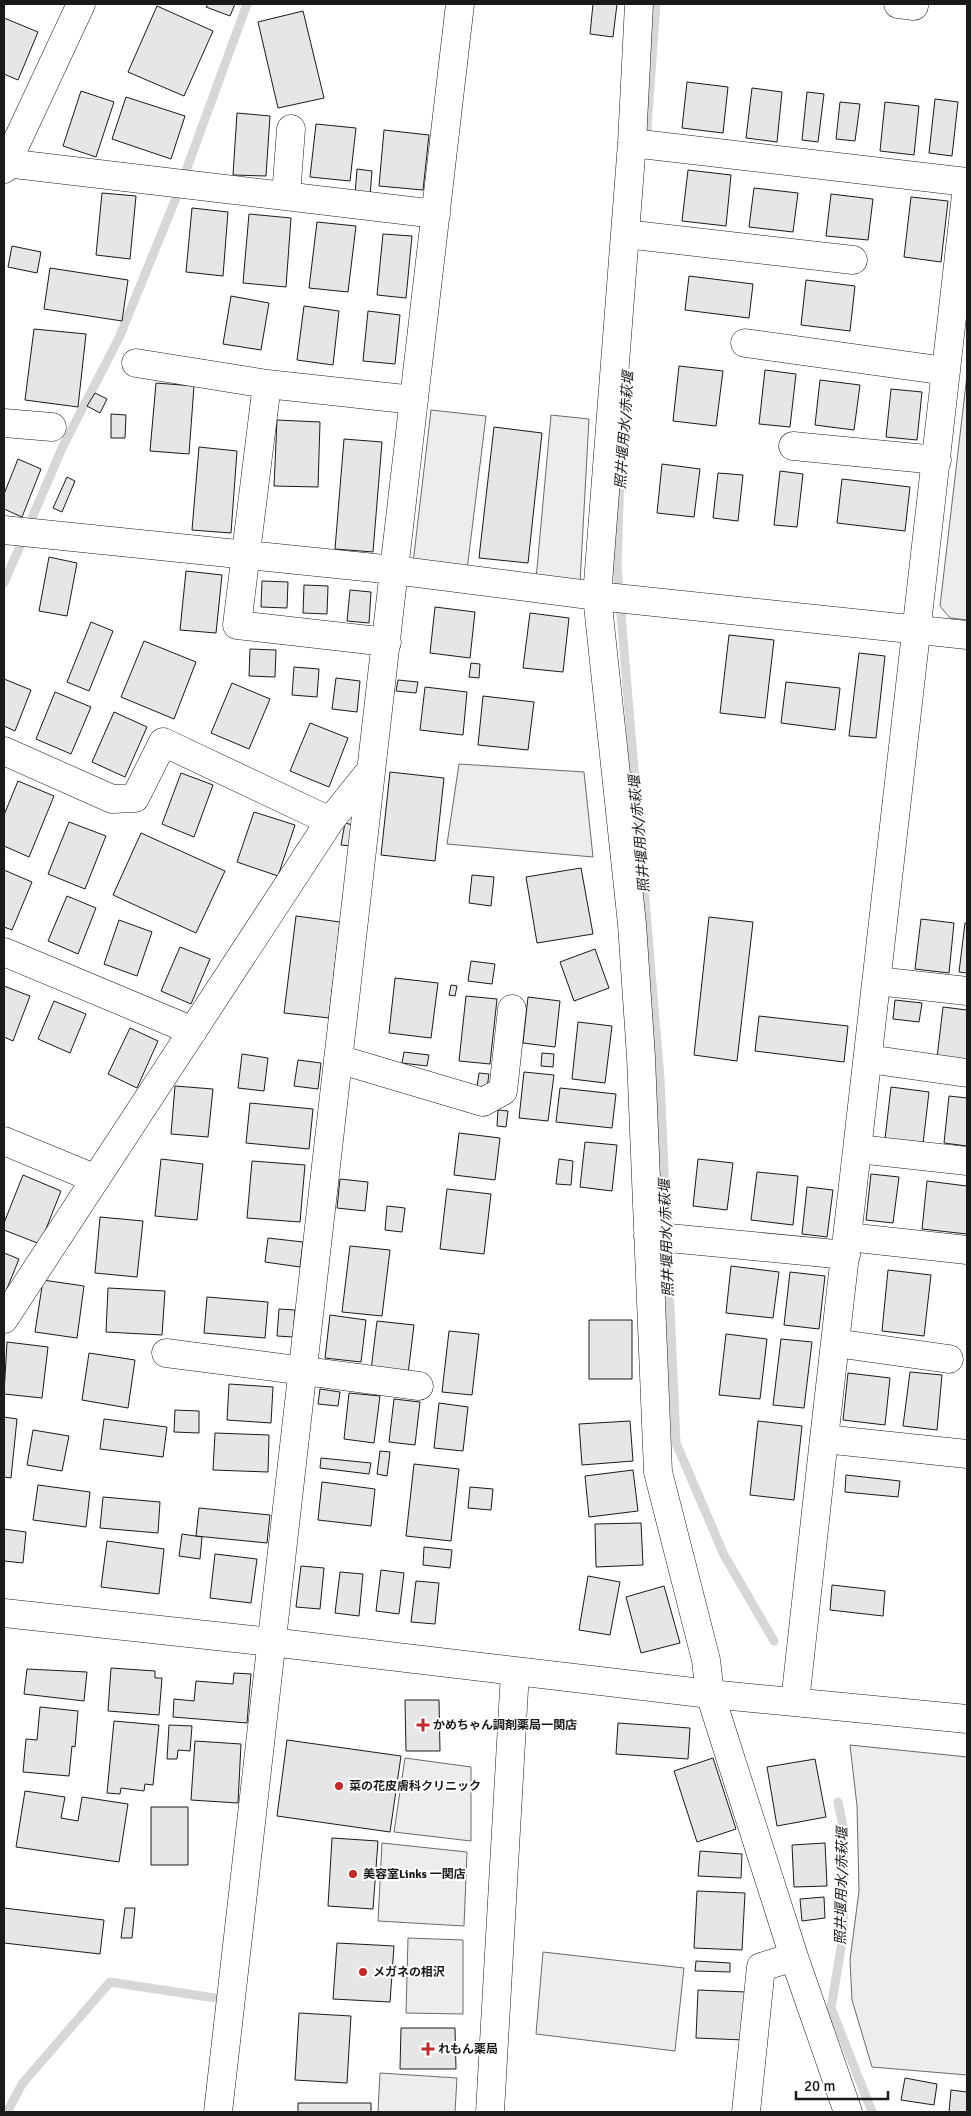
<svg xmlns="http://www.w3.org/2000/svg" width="971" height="2116" font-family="Signika,'Noto Sans JP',sans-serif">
  <rect width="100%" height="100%" fill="#fff"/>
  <!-- built -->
  <path fill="#ededed" stroke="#6a6a6a" d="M967,375V620L950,618L940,606Z
    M431,410L486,416L467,570L413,563Z
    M551,415L589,419L580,583L536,579Z
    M459,764L584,772L593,857L447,844Z
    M850,1745L967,1757V2075L872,2067L852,2000L850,1960L859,1891L857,1806Z
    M405,1758L471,1767V1841L394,1832Z
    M382,1843L467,1852L464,1926L378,1921Z
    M408,1938L463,1940V2014L406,2013Z
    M543,1952L684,1968L675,2051L536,2034Z
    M380,2073L457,2078L455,2112H378Z"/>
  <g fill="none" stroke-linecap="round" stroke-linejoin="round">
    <!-- stream -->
    <path stroke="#d7d7d7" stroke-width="9" d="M646,141L656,4
      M620,475L617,567L660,1079L676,1443L724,1555L774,1641
      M4,583L63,446L119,338L176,198L247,4
      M838,1802L844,1831L843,1936L831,2008L872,2112
      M7,2112L22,2084L110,1982L215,1998"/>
  </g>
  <!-- building -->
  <path fill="#e6e6e6" stroke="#1a1a1a" d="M208,4H235L230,16L206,7Z
    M593,4H617L613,37L590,34Z
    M157,6L213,31L184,96L128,72Z
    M303,11L324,98L278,108L258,22Z
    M4,18L38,32L18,80L4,74Z
    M687,82L728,87L723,133L682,128Z
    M752,88L782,92L777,142L746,138Z
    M81,91L114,102L96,157L63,146Z
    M807,92L824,94L818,142L802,140Z
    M126,97L185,116L171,159L112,139Z
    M935,99L958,102L952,156L929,153Z
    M840,102L860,104L855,141L836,139Z
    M885,102L919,106L914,155L880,151Z
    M237,113L270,116L266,176L233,175Z
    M316,124L356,128L350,181L310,177Z
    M384,130L429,135L423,190L379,186Z
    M357,169L372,171L370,196L355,195Z
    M688,170L731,175L726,226L682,221Z
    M754,188L798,193L793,232L749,227Z
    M102,193L136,196L130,259L96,255Z
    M831,194L873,199L868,240L826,236Z
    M911,197L948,201L941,262L904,257Z
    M192,208L228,212L223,276L186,272Z
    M249,214L291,218L286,287L243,283Z
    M317,222L356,226L348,292L309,288Z
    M383,234L412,236L406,298L377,295Z
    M12,246L41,252L37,273L8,267Z
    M50,268L128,280L122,321L44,309Z
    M689,276L753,284L749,318L685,310Z
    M806,280L855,286L850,331L801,325Z
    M231,296L269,303L261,350L223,344Z
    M304,306L339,311L333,365L297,360Z
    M368,311L400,315L395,364L363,361Z
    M34,329L86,334L78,407L25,400Z
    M679,366L723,371L716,426L673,421Z
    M765,370L796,374L790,427L759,424Z
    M820,380L860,385L854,430L815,425Z
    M156,383L194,386L189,454L150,451Z
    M891,389L922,392L917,440L886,437Z
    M95,393L107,399L100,413L87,406Z
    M111,414L126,415L125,438H111Z
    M277,420L320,422L318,487L274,486Z
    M494,427L542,433L528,563L479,558Z
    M344,439L382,442L373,552L335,549Z
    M199,447L237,451L231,533L192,530Z
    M18,459L41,469L22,517L4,509V494Z
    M662,464L700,469L694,517L657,513Z
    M780,471L803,474L797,527L774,525Z
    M718,473L743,475L738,521L713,518Z
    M67,477L75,481L62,512L53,508Z
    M842,479L910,487L905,531L837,523Z
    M49,557L77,563L67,616L39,611Z
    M186,571L222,575L216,633L180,630Z
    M262,581L288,582L287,608L261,607Z
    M304,585L328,586L327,614L303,613Z
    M350,590L371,592L369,623L347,621Z
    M435,607L475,612L470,658L430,653Z
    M530,613L569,618L563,672L523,668Z
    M91,622L113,631L89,691L67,682Z
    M729,635L774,640L765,718L720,713Z
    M144,641L196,662L174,719L121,697Z
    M250,649L276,650L275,677L249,676Z
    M859,653L885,656L876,738L849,736Z
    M471,663L480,664L479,678L469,677Z
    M294,667L319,669L317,697L292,695Z
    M336,678L360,681L357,712L332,709Z
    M4,679L31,690L15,731L4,726Z
    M398,680L418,682L416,693L396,691Z
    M786,682L840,688L835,730L781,723Z
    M232,683L270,699L249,749L211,733Z
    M425,687L467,692L463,735L420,730Z
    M55,692L91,707L71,754L36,739Z
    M483,696L534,702L528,750L478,745Z
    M114,712L147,727L125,777L92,762Z
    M310,723L348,738L329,787L290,771Z
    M390,772L444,778L435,861L381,855Z
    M181,773L213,785L194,837L162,824Z
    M18,781L54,796L29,857L4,846V815Z
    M254,812L295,825L278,876L237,862Z
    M69,822L106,836L85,889L48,874Z
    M345,823L353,825L350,846L341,845Z
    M141,833L225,871L196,933L113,895Z
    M581,868L593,934L537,943L526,877Z
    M4,870L32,882L12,930L4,927Z
    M472,875L494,877L491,906L469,903Z
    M67,896L96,908L78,954L48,941Z
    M296,916L340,922L329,1018L284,1013Z
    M709,917L753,922L737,1061L694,1055Z
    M921,919L954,923L949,973L915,969Z
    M119,920L152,932L137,976L104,964Z
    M965,923H967V973L959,972Z
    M180,947L210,959L191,1004L161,991Z
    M595,949L609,988L574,1001L560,962Z
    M471,961L495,964L492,984L468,981Z
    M395,978L438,983L431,1038L389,1033Z
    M451,985L457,986L455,996L449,995Z
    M4,986L30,996L13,1041L4,1037Z
    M466,996L497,999L490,1064L459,1061Z
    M528,997L560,1001L555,1047L523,1043Z
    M895,1000L922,1003L919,1022L893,1019Z
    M54,1001L86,1014L70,1053L38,1039Z
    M943,1007L967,1010V1061L937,1058Z
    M759,1016L848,1026L844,1062L755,1051Z
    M578,1022L612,1026L605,1083L572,1079Z
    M130,1028L158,1041L137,1088L108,1074Z
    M404,1052L429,1055L427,1066L402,1063Z
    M542,1053L554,1054L553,1067L541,1066Z
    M242,1054L268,1058L264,1091L238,1088Z
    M298,1060L321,1063L318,1089L294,1086Z
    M524,1072L554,1075L548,1121L519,1118Z
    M479,1073L489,1074L487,1088L477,1087Z
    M175,1086L213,1089L208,1137L171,1134Z
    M891,1087L929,1092L923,1144L885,1139Z
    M560,1088L616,1094L612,1128L556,1122Z
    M949,1096L967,1098V1146L944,1143Z
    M250,1103L313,1109L309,1149L246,1143Z
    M498,1110L508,1111L506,1127L497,1126Z
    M459,1133L500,1138L495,1180L454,1175Z
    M585,1142L617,1145L612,1191L580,1187Z
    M161,1159L203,1164L197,1220L155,1216Z
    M559,1159L573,1161L571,1185L556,1184Z
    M698,1159L733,1163L727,1210L693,1206Z
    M252,1161L305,1165L300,1222L247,1218Z
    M757,1172L798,1176L793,1225L751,1220Z
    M871,1174L899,1177L893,1223L866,1220Z
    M23,1175L61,1191L40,1244L4,1230V1223Z
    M340,1179L368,1182L365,1211L337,1208Z
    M927,1181L967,1186V1234L922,1229Z
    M807,1187L833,1190L827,1237L802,1234Z
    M447,1189L491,1194L484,1254L440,1249Z
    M387,1206L405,1208L402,1232L385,1230Z
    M100,1217L143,1221L137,1277L95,1273Z
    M268,1238L303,1242L300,1267L265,1262Z
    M350,1246L390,1250L382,1316L342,1312Z
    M4,1253L19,1259L4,1296Z
    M731,1266L779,1272L773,1318L726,1313Z
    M888,1270L931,1275L924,1336L882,1331Z
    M790,1272L825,1276L819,1329L784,1325Z
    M43,1280L84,1286L77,1338L35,1332Z
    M108,1288L165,1291L162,1335L106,1332Z
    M207,1297L268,1302L265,1338L204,1333Z
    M279,1309L295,1310L293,1337L277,1336Z
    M330,1315L366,1320L361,1362L325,1358Z
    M589,1320H632V1379H589Z
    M377,1321L414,1325L408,1374L371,1370Z
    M449,1331L479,1334L472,1395L442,1392Z
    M726,1334L767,1339L760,1399L719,1395Z
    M781,1339L812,1342L804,1408L773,1405Z
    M7,1342L48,1347L42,1398L4,1394Z
    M89,1353L135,1360L128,1408L82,1400Z
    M910,1372L942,1375L937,1430L903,1426Z
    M848,1373L890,1378L885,1425L843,1420Z
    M229,1384L273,1387L271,1423L227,1420Z
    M320,1389L340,1392L338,1406L318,1404Z
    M349,1393L380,1396L374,1443L344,1439Z
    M394,1399L420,1402L415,1445L389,1442Z
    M439,1403L468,1407L463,1451L434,1448Z
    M175,1410L199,1411V1433L174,1432Z
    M4,1417L17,1419L11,1478L4,1477Z
    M104,1419L167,1427L163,1457L100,1449Z
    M630,1421L633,1461L582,1465L579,1424Z
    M758,1421L802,1426L794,1500L750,1495Z
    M33,1430L69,1436L62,1471L27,1465Z
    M215,1433L269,1435L268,1472L213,1470Z
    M380,1451L390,1452L387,1476L377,1474Z
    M321,1458L371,1463L369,1474L320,1468Z
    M414,1464L459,1469L451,1541L406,1536Z
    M633,1470L638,1511L589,1517L585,1476Z
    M846,1475L900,1481L898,1497L845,1492Z
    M322,1482L375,1489L371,1526L318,1520Z
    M38,1485L90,1492L86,1527L33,1520Z
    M470,1487L493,1489L491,1510L468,1508Z
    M103,1497L160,1502L158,1533L100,1528Z
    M199,1508L270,1515L267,1543L196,1536Z
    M641,1523L643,1565L596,1567L595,1524Z
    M4,1529L26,1532L23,1563L4,1561Z
    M182,1534L202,1537L200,1559L179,1556Z
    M107,1541L164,1549L159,1594L101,1587Z
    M424,1547L452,1550L450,1568L423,1565Z
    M215,1554L257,1559L251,1603L210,1598Z
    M301,1566L324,1568L320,1609L296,1607Z
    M381,1570L404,1573L399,1614L376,1611Z
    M340,1572L363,1574L359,1616L335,1613Z
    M588,1576L620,1582L610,1635L579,1630Z
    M416,1581L439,1583L435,1624L411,1622Z
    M832,1585L885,1591L883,1616L830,1610Z
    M664,1586L680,1643L641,1653L626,1597Z
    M111,1668L155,1671V1678H162L159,1715L108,1711Z
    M27,1669L87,1672L84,1701L24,1694Z
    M234,1673L251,1674L247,1723L173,1717L174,1699L194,1701L196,1681L233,1684Z
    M405,1700H439L440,1751H406Z
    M40,1707L78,1711L75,1747L72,1746L69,1776L23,1772L26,1739L37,1740Z
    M114,1721L159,1725L153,1785L145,1784L144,1791L121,1788L120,1794L107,1793Z
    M618,1723L690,1728L688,1759L616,1754Z
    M169,1725L192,1726L190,1751L178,1750L177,1759H167Z
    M287,1740L401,1756L390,1832L277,1816Z
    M195,1741L241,1744L238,1803L191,1800Z
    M713,1758L736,1829L697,1842L674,1771Z
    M815,1759L826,1817L777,1826L767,1767Z
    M25,1791L65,1797L61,1818L78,1821L82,1797L128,1804L119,1862L16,1847Z
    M151,1807H188V1865H151Z
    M332,1838L378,1841L373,1909L328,1906Z
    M825,1843L827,1886L794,1887L792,1845Z
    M700,1851L742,1854L741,1878L698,1876Z
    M697,1891L745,1893L742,1950L694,1948Z
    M824,1897L825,1918L802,1921L800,1899Z
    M4,1908L104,1920L100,1954L4,1943Z
    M125,1908H135L132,1938H121Z
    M337,1943L394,1946L390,2002L333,1999Z
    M696,1961L730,1963V1972L695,1971Z
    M698,1990L746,1992L744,2040L696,2038Z
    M299,2013L351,2016L347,2083L295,2080Z
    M401,2028H455L456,2069H400Z
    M905,2078L937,2084L934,2105L901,2100Z
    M951,2090L967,2092V2112H949Z
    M298,2103H371V2112H298Z"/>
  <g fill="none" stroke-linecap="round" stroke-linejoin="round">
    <!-- minor casing -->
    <g stroke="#1a1a1a" stroke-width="29">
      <path id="minor" d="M639,4L632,143L597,596L632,924L641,1057L658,1472L706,1660L710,1694L794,1957L848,2112
        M898,4L914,6
        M632,143L967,182
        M6,163L436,214
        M4,169L81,4
        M286,196L291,129
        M625,234L853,260
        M745,343L946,371
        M136,363L267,384
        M4,423L52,427
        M793,446L937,460
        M4,530L394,570L597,596L967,635
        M387,642L237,625L267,384L414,400
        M4,751L112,799L135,798L163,742L330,821
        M4,952L193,1031
        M877,981L967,991
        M338,1059L483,1102L503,1091L512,1009
        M868,1059L967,1073
        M4,1141L96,1179
        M858,1149L967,1161
        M648,1236L846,1255
        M848,1237L967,1250
        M4,1319L330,821L371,770
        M835,1343L949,1359
        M166,1353L419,1386
        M824,1439L967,186
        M4,1613L271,1642L710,1694L967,1719
        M795,1702L824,1439L967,1454
        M218,2112L394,570L460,4
        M490,2112L515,1672
        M746,2112L761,1967L794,1957"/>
    </g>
    <!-- minor -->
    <use href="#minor" stroke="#fff" stroke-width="28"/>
  </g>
  <!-- markers -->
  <g fill="#c62828" stroke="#fff" stroke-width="2">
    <path d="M420.5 1717.5h5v5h5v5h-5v5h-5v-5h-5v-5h5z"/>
    <circle cx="339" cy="1786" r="5"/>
    <circle cx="353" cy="1874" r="5"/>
    <circle cx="363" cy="1972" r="5"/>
    <path d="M425.5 2041.5h5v5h5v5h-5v5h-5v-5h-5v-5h5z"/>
  </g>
  <g text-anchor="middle" stroke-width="4" stroke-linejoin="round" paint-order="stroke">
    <!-- poi labels -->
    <g font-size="12" font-weight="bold" fill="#1a1a1a" stroke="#fff" text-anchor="start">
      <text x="433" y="1729">かめちゃん調剤薬局一関店</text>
      <text x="349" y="1790">菜の花皮膚科クリニック</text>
      <text x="363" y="1878">美容室Links 一関店</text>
      <text x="373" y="1976">メガネの相沢</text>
      <text x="438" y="2053">れもん薬局</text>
    </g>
    <!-- water labels -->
    <g font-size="14" font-style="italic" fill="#1a1a1a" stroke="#fff">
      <text transform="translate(624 430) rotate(-86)" y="5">照井堰用水/赤萩堰</text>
      <text transform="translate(639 834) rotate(-95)" y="5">照井堰用水/赤萩堰</text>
      <text transform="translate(666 1238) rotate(-92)" y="5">照井堰用水/赤萩堰</text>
      <text transform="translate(841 1886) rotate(-89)" y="5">照井堰用水/赤萩堰</text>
    </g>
  </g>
  <!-- border -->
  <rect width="971" height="2116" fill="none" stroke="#1a1a1a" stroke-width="10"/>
  <!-- scale -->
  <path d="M796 2091v8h92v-8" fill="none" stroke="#1a1a1a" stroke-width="2.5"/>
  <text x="804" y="2091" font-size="15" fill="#1a1a1a" stroke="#ffffff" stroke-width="4" paint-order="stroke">20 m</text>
</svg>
